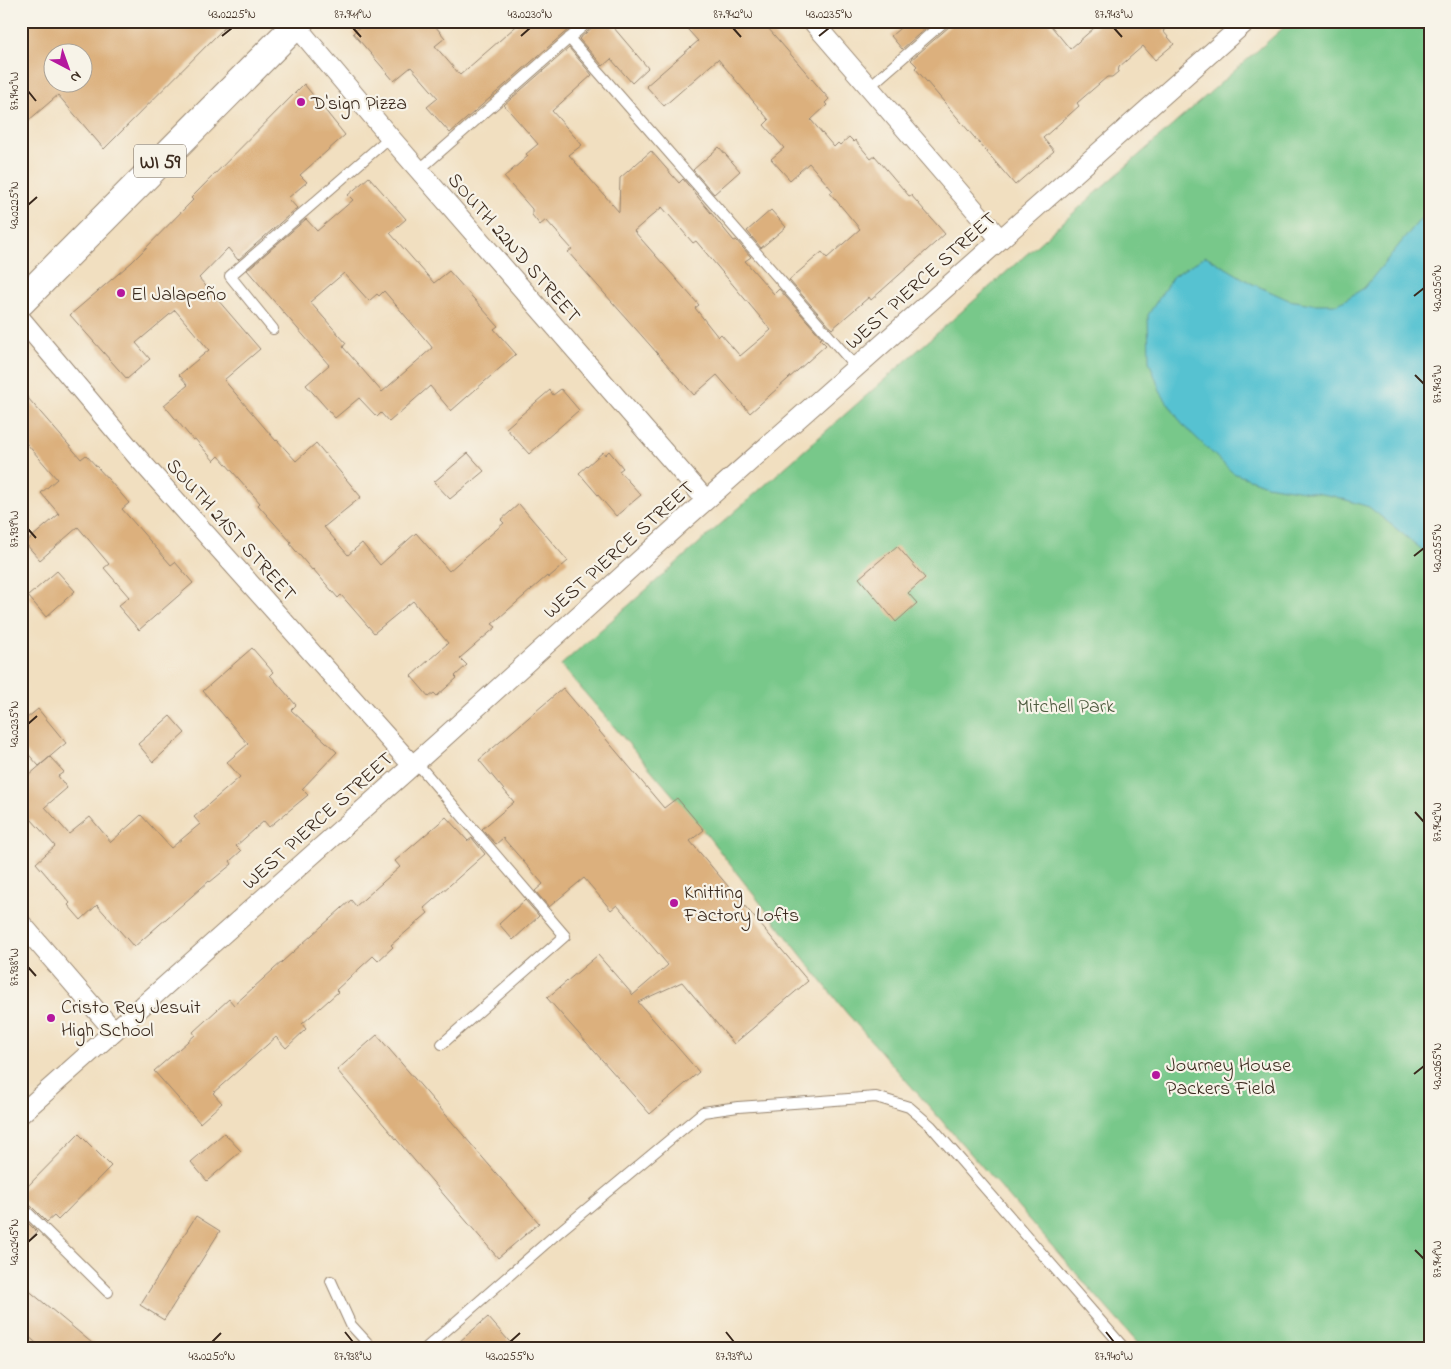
<svg xmlns="http://www.w3.org/2000/svg" width="1451" height="1369" font-family="'Indie Flower',sans-serif">
  <rect width="100%" height="100%" fill="#f7f3e8"/>
  <filter id="ink" filterUnits="userSpaceOnUse"><feTurbulence type="fractalNoise" baseFrequency=".02" numOctaves="2"/><feDisplacementMap in="SourceGraphic" scale="10" xChannelSelector="R" yChannelSelector="G"/><feConvolveMatrix kernelMatrix="1 2 1 2 8 2 1 2 1" color-interpolation-filters="sRGB"/></filter>
  <filter id="wash" filterUnits="userSpaceOnUse"><feTurbulence type="fractalNoise" baseFrequency=".0096" numOctaves="4" result="noise"/><feDisplacementMap in="SourceGraphic" scale="20" xChannelSelector="R" yChannelSelector="G"/><feGaussianBlur stdDeviation="1.12" result="paint"/><feColorMatrix in="noise" values="0 0 0 0 0 0 0 0 0 0 0 0 0 0 0 0 0 1.4 0 .05"/><feComposite in="paint" operator="in"/></filter>
  <g filter="url(#wash)">
    <rect width="100%" height="100%" fill="#f1dfc0"/>
    <!-- green -->
    <path fill="#78c88a" stroke="#5a7954" d="M1291,21H1430V1348H1142L845,1011L707,835L561,665Z"/>
    <!-- water -->
    <path fill="#57c2d1" stroke="#497678" d="M1430,207V567L1425,552L1369,507L1333,496L1266,485L1233,473L1182,424L1161,393L1149,361L1148,315L1173,276L1206,256L1251,283L1289,300L1312,304H1338L1364,288Z"/>
    <g id="blocks">
      <!-- building -->
      <path fill="#dcb07d" fill-rule="evenodd" d="M21,21H231L104,149L58,95L21,127ZM52,52H82V82H52Z
        M366,21H431L445,38L435,46L460,75L522,21H578L450,133L427,107L438,98L411,67L394,81L353,33Z
        M596,21H608L648,68L632,83L611,59L603,66L579,39L594,26Z
        M680,21H762L829,99L825,103L827,105L811,120L834,147L838,143L840,145L849,137L854,142L855,140L871,159L875,156L909,196L911,195L945,234L871,300L869,297L832,329L789,280L822,252L827,258L860,229L830,193L833,191L809,163L790,180L771,159L784,148L764,125L769,120L718,59L664,106L646,86L698,41Z
        M908,21H934L902,49L891,36Z
        M952,21H1047L1070,49L1102,21H1175L1163,31L1174,44L1155,60L1143,46L1119,67L1118,72L1112,77H1107L1077,103L1079,106L1043,138L1054,151L1015,185L915,68L917,66L911,60L950,26Z
        M569,48L592,75L552,111L582,145L569,155L619,212L620,178L651,151L679,183L683,179L734,241L736,240L751,257L745,261L774,294L779,289L822,338L820,339L826,345L750,413L717,375L694,395L568,252L572,249L546,220L540,225L532,215V209L504,177L528,156L526,154L538,144L504,105ZM662,207L693,243L696,241L771,330L740,356L721,334L718,337L695,308L699,305L634,231Z
        M304,84L345,135L300,175L307,182L288,198L297,208L238,260L228,248L199,278L260,349L224,380L276,441L277,440L296,461L316,443L361,497L324,527L348,555L362,543L380,565L416,533L449,571L504,523L501,520L519,504L568,561L548,578L547,576L492,624L496,627L460,658L467,665L455,676L457,678L437,696L434,693L429,697L411,676L448,643L413,601L374,633L341,595L338,598L313,569L312,570L290,544L291,542L258,505L260,503L219,456L214,461L195,439L193,440L164,405L188,385L179,375L209,350L175,310L136,343L150,359L127,379L70,315L132,262L193,200L191,198Z
        M719,147L740,171L714,194L693,170Z
        M369,177L406,219L390,233L434,283L449,271L498,326L494,329L516,354L451,411L430,386L389,422L381,413L377,417L359,398L335,418L306,385L329,365L247,270L306,219L317,231L353,200L348,195ZM344,273L369,301L377,294L379,296L384,291L431,346L432,348L382,392L343,347L346,343L310,302Z
        M771,210L786,227L761,248L747,231Z
        M561,389L579,410L529,454L506,428L550,390L553,395Z
        M21,390L81,459L86,455L109,480L129,503L122,509L171,565L175,562L193,583L139,630L118,606L129,597L104,568L109,564L78,527L40,560L25,543L59,514L41,493L57,479L21,437Z
        M609,451L623,468L619,471L641,495L616,516L579,473L603,452L605,455Z
        M468,453L484,471L450,499L434,482Z
        M897,546L925,578L908,593L917,603L896,622L859,578Z
        M57,571L75,591L46,617L28,596Z
        M252,648L273,672L270,675L296,705L291,710L337,752L302,789L308,795L269,827L264,821L236,846L241,851L230,861L232,864L210,882L209,881L134,947L97,905L81,920L68,905L70,903L36,863L55,846L31,819L21,827V782L50,757L64,772L58,776L67,788L45,807L69,834L90,817L111,842L141,815L171,848L200,824L194,817L240,777L227,762L248,744L203,691Z
        M563,688L664,808L677,798L704,830L690,841L808,981L734,1044L682,982L638,1002L699,1072L650,1114L547,998L598,955L633,995L668,965L617,905L611,910L584,878L549,907L535,891L543,884L503,838L496,844L482,829L514,802L479,760Z
        M38,709L66,743L39,766L21,746V723Z
        M170,716L185,733L153,762L138,744Z
        M446,817L468,841L472,838L485,854L424,908L428,913L391,945L393,947L378,961L373,956L336,990L338,992L302,1024L306,1029L286,1048L276,1037L213,1093L222,1103L200,1123L154,1071L195,1035L193,1032L229,999L234,1005L351,900L356,906L400,867L395,861Z
        M525,900L539,916L513,940L499,924Z
        M377,1035L539,1223L498,1258L337,1070Z
        M224,1133L241,1151L207,1181L191,1162Z
        M79,1134L111,1166L58,1220L54,1216L47,1222L26,1201L21,1199V1193Z
        M21,1216L37,1232L21,1248Z
        M196,1216L220,1231L164,1320L140,1305Z
        M21,1284L98,1348H42L21,1330Z
        M488,1317L515,1348H452Z"/>
    </g>
  </g>
  <g filter="url(#ink)">
    <use href="#blocks" fill-opacity="0" stroke="#96846f" stroke-width="1"/>
    <g fill="none" stroke-linecap="round" stroke-linejoin="round">
      <!-- lane casing -->
      <g stroke="#96846f" stroke-width="12">
        <path id="lane" d="M569,38L856,367
          M869,87L945,21
          M419,170L589,21
          M273,329L230,276L390,137
          M416,762L565,936L442,1044
          M21,1206L108,1292
          M331,1281L351,1325L372,1348
          M426,1348L553,1237L703,1112L738,1107L876,1097L909,1107L931,1126L1124,1348"/>
      </g>
      <!-- street casing -->
      <g stroke="#96846f" stroke-width="21">
        <path id="street" d="M292,21L390,137L706,500
          M812,21L1000,239
          M21,319L139,459L412,765
          M21,923L114,1031
          M21,1114L439,742L686,518L1247,21"/>
      </g>
      <!-- primary casing -->
      <g stroke="#96846f" stroke-width="30">
        <path id="primary" d="M21,302L300,21"/>
      </g>
      <!-- lane -->
      <use href="#lane" stroke="#fff" stroke-width="10"/>
      <!-- street -->
      <use href="#street" stroke="#fff" stroke-width="19"/>
      <!-- primary -->
      <use href="#primary" stroke="#fff" stroke-width="28"/>
    </g>
  </g>
  <!-- ticks -->
  <path fill="none" stroke="#3b2a1e" stroke-width="2" d="M353,28L361,37M733,28L741,37M1114,28L1122,37M222,36L232,28M521,36L530,28M819,36L829,28M28,91L36,101M28,205L37,197M1414,296L1424,288M1415,375L1424,384M28,529L36,538M1414,556L1424,548M28,724L37,716M1415,812L1424,822M28,967L36,976M1414,1074L1424,1066M28,1242L37,1234M1415,1250L1424,1259M345,1332L353,1342M726,1332L734,1342M1106,1332L1114,1342M212,1342L221,1333M510,1342L520,1333"/>
  <!-- markers -->
  <g fill="#b5179e" stroke="#f7f3e8" stroke-width="2">
    <circle cx="301" cy="102" r="5"/>
    <circle cx="121" cy="293" r="5"/>
    <circle cx="674" cy="903" r="5"/>
    <circle cx="51" cy="1018" r="5"/>
    <circle cx="1156" cy="1075" r="5"/>
  </g>
  <g text-anchor="middle" stroke-width="4.5" stroke-linejoin="round" paint-order="stroke">
    <!-- shield labels -->
    <rect fill="#f7f3e8" stroke="#73665b" stroke-width="1" x="134" y="144.5" width="52" height="33" rx="4"/>
    <g font-size="19" font-weight="bold" fill="#3b2a1e">
      <text x="160" y="168">WI 59</text>
    </g>
    <!-- poi labels -->
    <g font-size="20" fill="#3b2a1e" stroke="#f7f3e8" text-anchor="start">
      <text x="311" y="109">D'sign Pizza</text>
      <text x="131" y="300">El Jalapeño</text>
      <text x="684" y="898">Knitting<tspan x="684" dy="23">Factory Lofts</tspan></text>
      <text x="61" y="1013">Cristo Rey Jesuit<tspan x="61" dy="23">High School</tspan></text>
      <text x="1166" y="1071">Journey House<tspan x="1166" dy="23">Packers Field</tspan></text>
    </g>
    <!-- street labels -->
    <g font-size="20" fill="#3b2a1e" stroke="#f7f3e8">
      <text transform="translate(515 247) rotate(49)" y="7">SOUTH 22ND STREET</text>
      <text transform="translate(920 280) rotate(-42)" y="7">WEST PIERCE STREET</text>
      <text transform="translate(232 529) rotate(48)" y="7">SOUTH 21ST STREET</text>
      <text transform="translate(618 549) rotate(-42)" y="7">WEST PIERCE STREET</text>
      <text transform="translate(317 820) rotate(-42)" y="7">WEST PIERCE STREET</text>
    </g>
    <!-- park labels -->
    <g font-size="20" fill="#4d593e" stroke="#f7f3e8">
      <text x="1066" y="712">Mitchell Park</text>
    </g>
  </g>
  <!-- margin -->
  <rect width="1451" height="1369" fill="none" stroke="#f7f3e8" stroke-width="55"/>
  <!-- north arrow -->
  <g transform="translate(68 68) rotate(139)"><circle r="24" fill="#f7f3e8" stroke="#aca397"/>
  <path d="M0-4L9 19L0 12L-9 19Z" fill="#b5179e"/>
  <text y="-8" font-size="14" font-weight="bold" text-anchor="middle" fill="#3b2a1e">N</text>
  </g>
  <rect x="28" y="28" width="1396" height="1314" fill="none" stroke="#3b2a1e" stroke-width="2"/>
  <g font-size="12" text-anchor="middle" fill="#3b2a1e">
    <text x="232" y="18">43.0225°N</text>
    <text x="353" y="18">87.941°W</text>
    <text x="530" y="18">43.0230°N</text>
    <text x="733" y="18">87.942°W</text>
    <text x="829" y="18">43.0235°N</text>
    <text x="1114" y="18">87.943°W</text>
    <text transform="translate(14 91) rotate(-90)" y="4">87.940°W</text>
    <text transform="translate(14 205) rotate(-90)" y="4">43.0225°N</text>
    <text transform="translate(1437 288) rotate(-90)" y="4">43.0250°N</text>
    <text transform="translate(1437 384) rotate(-90)" y="4">87.943°W</text>
    <text transform="translate(14 529) rotate(-90)" y="4">87.939°W</text>
    <text transform="translate(1437 548) rotate(-90)" y="4">43.0255°N</text>
    <text transform="translate(14 724) rotate(-90)" y="4">43.0235°N</text>
    <text transform="translate(1437 822) rotate(-90)" y="4">87.942°W</text>
    <text transform="translate(14 967) rotate(-90)" y="4">87.938°W</text>
    <text transform="translate(1437 1066) rotate(-90)" y="4">43.0265°N</text>
    <text transform="translate(14 1242) rotate(-90)" y="4">43.0245°N</text>
    <text transform="translate(1437 1259) rotate(-90)" y="4">87.941°W</text>
    <text x="212" y="1360">43.0250°N</text>
    <text x="353" y="1360">87.938°W</text>
    <text x="510" y="1360">43.0255°N</text>
    <text x="734" y="1360">87.939°W</text>
    <text x="1114" y="1360">87.940°W</text>
  </g>
</svg>
